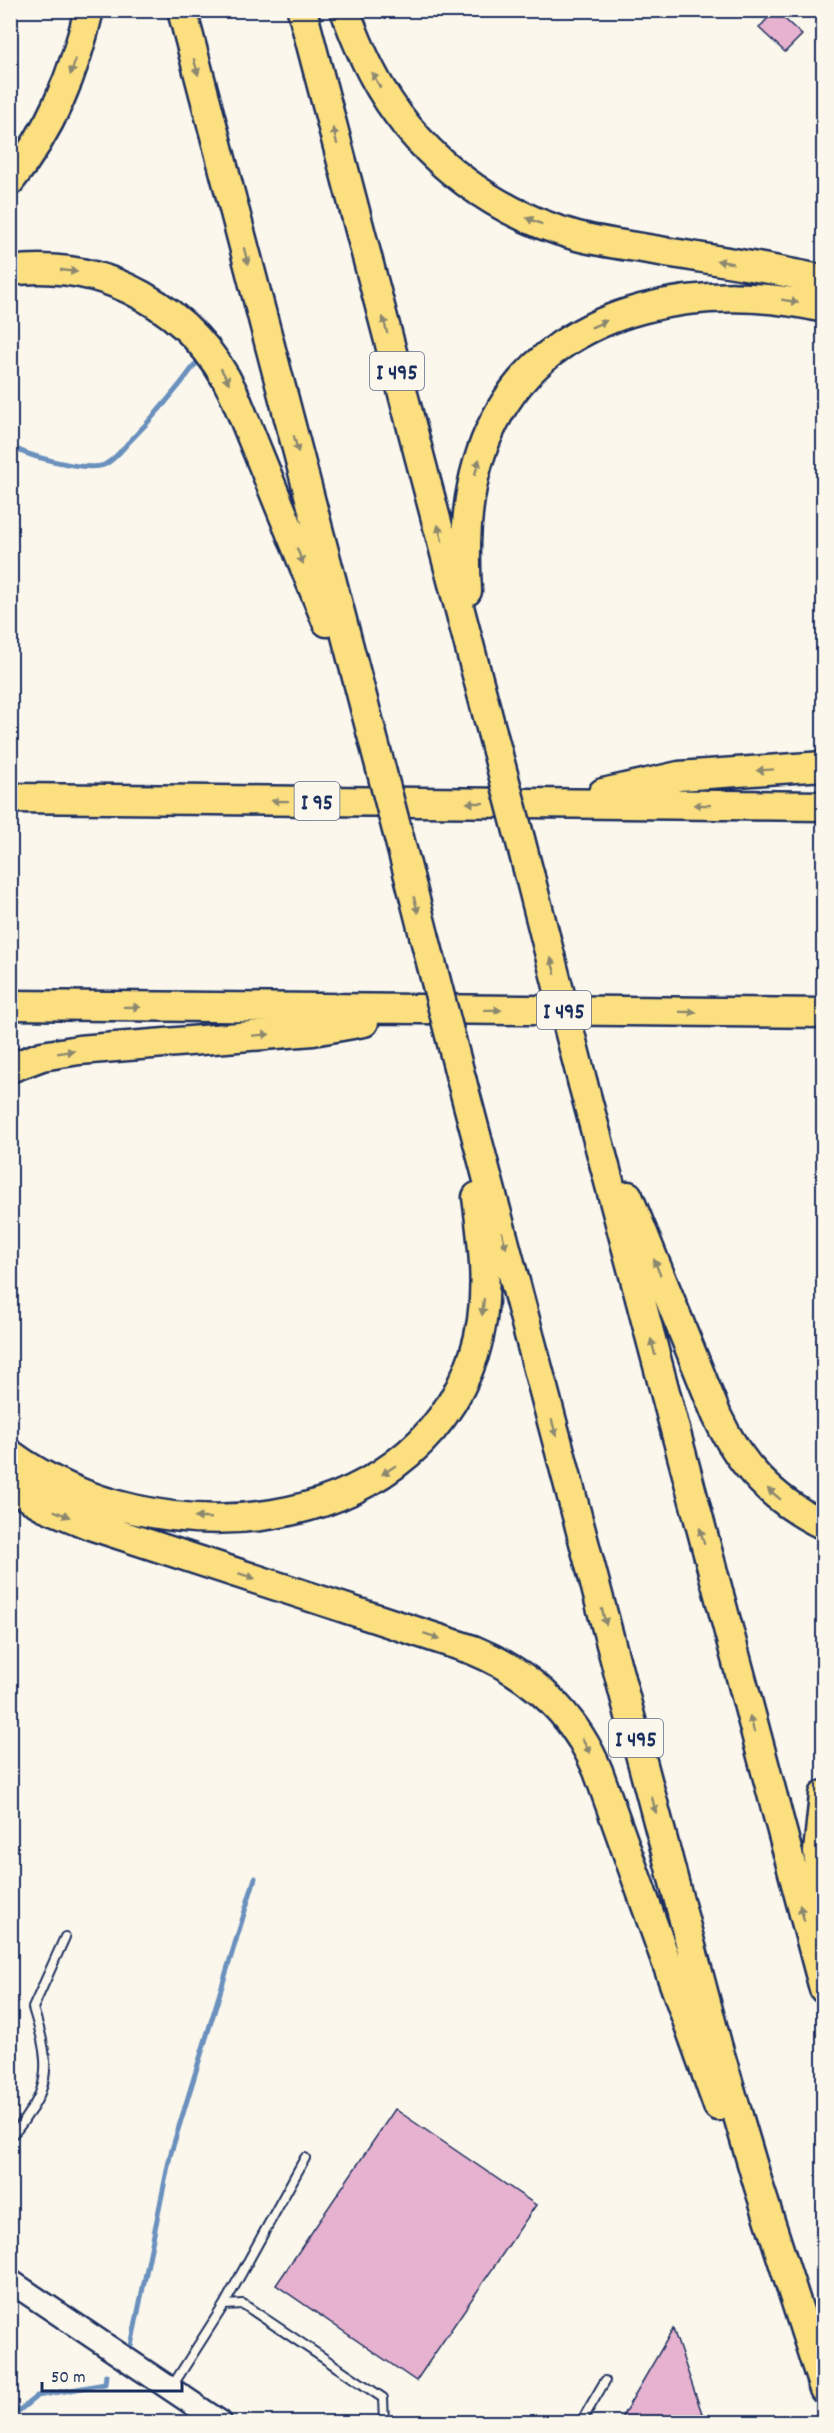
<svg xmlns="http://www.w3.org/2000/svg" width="834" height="2433" font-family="Dekko,sans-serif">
  <rect width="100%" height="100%" fill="#fbf7ec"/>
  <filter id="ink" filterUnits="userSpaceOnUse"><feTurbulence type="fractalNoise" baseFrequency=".0167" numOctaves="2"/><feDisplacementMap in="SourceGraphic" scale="12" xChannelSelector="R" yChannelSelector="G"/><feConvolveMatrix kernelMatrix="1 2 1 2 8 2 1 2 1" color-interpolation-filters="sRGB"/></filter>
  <g filter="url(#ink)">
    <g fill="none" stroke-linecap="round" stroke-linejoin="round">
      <!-- stream -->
      <path stroke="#6a90bd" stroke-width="5" d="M10,446C27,456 86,472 104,465C113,461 122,450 128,443C153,418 176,391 197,362
        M131,2346L170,2156L255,1878
        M10,2418L37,2396L105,2384L106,2375"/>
    </g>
    <!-- building -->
    <path fill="#e6b2cf" stroke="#1b2f5e" stroke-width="1.5" d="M775,10L802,35L785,52L759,28Z
      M395,2109L536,2205L416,2381L276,2285Z
      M673,2329L705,2422H619Z"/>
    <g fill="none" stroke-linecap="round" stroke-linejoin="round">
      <!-- lane casing -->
      <g stroke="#1b2f5e" stroke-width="12">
        <path id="lane" d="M10,2136C18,2131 23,2122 28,2114C55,2079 45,2047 33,2008L65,1937
          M224,2305L305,2158
          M171,2388L224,2305L243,2304L383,2398L384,2422
          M581,2422L605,2381"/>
      </g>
      <!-- secondary casing -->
      <g stroke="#1b2f5e" stroke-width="27">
        <path id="secondary" d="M10,2281L220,2422"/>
      </g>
      <!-- highway casing -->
      <g stroke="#1b2f5e" stroke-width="33">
        <path id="highway" d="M182,10L371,731
          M302,10L492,732
          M345,10C355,38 366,64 381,89C424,161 496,214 577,236C600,242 624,245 648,249C707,259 766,267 824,280
          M10,181C51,130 74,74 89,10
          M10,271C105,259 193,308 234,394L327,622
          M467,591C463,529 468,466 500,411C563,302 710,281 824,308
          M603,793L679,776L824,766
          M10,798L824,806
          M409,876L424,935
          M530,877L545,936
          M10,1005L824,1013
          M10,1068L42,1056L79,1050L313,1031L364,1022
          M462,1082L718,2048L759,2187L824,2389
          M583,1084L824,1989
          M628,1196L717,1416C739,1464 775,1502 824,1525
          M10,1454C153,1559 410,1543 474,1355C491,1303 484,1250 477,1197
          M10,1487L44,1506L90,1525L473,1650C531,1674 574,1713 598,1771L718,2106
          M824,1795L818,1852L824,1910"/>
      </g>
      <!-- lane -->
      <use href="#lane" stroke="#fbf7ec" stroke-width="8"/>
      <!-- secondary -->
      <use href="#secondary" stroke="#fbf7ec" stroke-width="22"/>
      <!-- highway -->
      <use href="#highway" stroke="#fce080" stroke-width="28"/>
      <!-- highway-bridge casing -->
      <g stroke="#1b2f5e" stroke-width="33" stroke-linecap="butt">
        <path id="highway-bridge" d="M371,731L409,876
          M492,732L530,877
          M424,935L462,1082
          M545,936L583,1084"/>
      </g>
      <!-- highway-bridge -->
      <use href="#highway-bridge" stroke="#fce080" stroke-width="28"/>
    </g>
    <!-- one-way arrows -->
    <defs><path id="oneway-solid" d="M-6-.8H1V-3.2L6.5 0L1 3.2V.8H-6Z" transform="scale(1.5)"/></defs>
    <g fill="#8c886f">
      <use href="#oneway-solid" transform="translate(73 67) rotate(109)"/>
      <use href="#oneway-solid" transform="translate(196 67) rotate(75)"/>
      <use href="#oneway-solid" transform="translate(376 80) rotate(-119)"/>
      <use href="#oneway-solid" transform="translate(335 136) rotate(-105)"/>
      <use href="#oneway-solid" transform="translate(534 221) rotate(-158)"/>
      <use href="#oneway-solid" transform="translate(246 256) rotate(75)"/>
      <use href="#oneway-solid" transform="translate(725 262) rotate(-170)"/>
      <use href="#oneway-solid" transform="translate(69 271) rotate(8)"/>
      <use href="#oneway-solid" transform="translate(790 301) rotate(9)"/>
      <use href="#oneway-solid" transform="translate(599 324) rotate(-24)"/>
      <use href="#oneway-solid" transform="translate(385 325) rotate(-105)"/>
      <use href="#oneway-solid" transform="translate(225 376) rotate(61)"/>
      <use href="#oneway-solid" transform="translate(296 444) rotate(75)"/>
      <use href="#oneway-solid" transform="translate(477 467) rotate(-74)"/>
      <use href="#oneway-solid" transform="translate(440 533) rotate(-105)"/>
      <use href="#oneway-solid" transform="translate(300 556) rotate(68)"/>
      <use href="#oneway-solid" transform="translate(765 770) rotate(176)"/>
      <use href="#oneway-solid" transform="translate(280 801) rotate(-179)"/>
      <use href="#oneway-solid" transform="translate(475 803) rotate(-179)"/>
      <use href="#oneway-solid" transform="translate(702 805) rotate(-179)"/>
      <use href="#oneway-solid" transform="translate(416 905) rotate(75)"/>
      <use href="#oneway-solid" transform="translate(553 966) rotate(-105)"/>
      <use href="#oneway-solid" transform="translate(132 1007) rotate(1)"/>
      <use href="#oneway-solid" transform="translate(493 1010) rotate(1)"/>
      <use href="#oneway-solid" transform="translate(688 1012) rotate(1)"/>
      <use href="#oneway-solid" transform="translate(261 1035) rotate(-4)"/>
      <use href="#oneway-solid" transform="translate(66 1052) rotate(-9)"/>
      <use href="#oneway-solid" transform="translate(504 1240) rotate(75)"/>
      <use href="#oneway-solid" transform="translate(657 1267) rotate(-112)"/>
      <use href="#oneway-solid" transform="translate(483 1307) rotate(96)"/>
      <use href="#oneway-solid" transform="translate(653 1347) rotate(-105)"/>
      <use href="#oneway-solid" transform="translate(554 1428) rotate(75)"/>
      <use href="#oneway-solid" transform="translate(389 1470) rotate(147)"/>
      <use href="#oneway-solid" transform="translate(774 1494) rotate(-140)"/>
      <use href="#oneway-solid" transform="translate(62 1514) rotate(23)"/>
      <use href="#oneway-solid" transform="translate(203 1518) rotate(-178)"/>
      <use href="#oneway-solid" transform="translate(702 1536) rotate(-105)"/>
      <use href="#oneway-solid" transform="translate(247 1576) rotate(18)"/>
      <use href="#oneway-solid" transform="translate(604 1617) rotate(75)"/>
      <use href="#oneway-solid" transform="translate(432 1636) rotate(18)"/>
      <use href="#oneway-solid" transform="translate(752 1724) rotate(-105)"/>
      <use href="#oneway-solid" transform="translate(586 1746) rotate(61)"/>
      <use href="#oneway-solid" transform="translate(654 1805) rotate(75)"/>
      <use href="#oneway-solid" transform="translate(802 1913) rotate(-106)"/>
    </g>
  </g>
  <g text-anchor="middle" stroke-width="6" stroke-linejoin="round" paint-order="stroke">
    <!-- shield labels -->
    <g fill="#fbf7ec" stroke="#5e6b89" stroke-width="1.5">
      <rect x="370" y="352" width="54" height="38" rx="4.5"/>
      <rect x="294.5" y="782" width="45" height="38" rx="4.5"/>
      <rect x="537" y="991" width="54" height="38" rx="4.5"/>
      <rect x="609" y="1719" width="54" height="38" rx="4.5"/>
    </g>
    <g font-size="22" font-weight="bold" fill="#1b2f5e">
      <text x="397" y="379">I 495</text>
      <text x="317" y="809">I 95</text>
      <text x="564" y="1018">I 495</text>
      <text x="636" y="1746">I 495</text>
    </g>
  </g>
  <!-- margin -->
  <rect width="834" height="2433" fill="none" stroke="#fbf7ec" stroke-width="36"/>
  <rect x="18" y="18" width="798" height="2397" fill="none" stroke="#1b2f5e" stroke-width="2" filter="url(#ink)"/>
  <!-- scale -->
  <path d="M42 2382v9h140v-9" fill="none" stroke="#1b2f5e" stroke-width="3"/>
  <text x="51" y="2382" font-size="18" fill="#1b2f5e" stroke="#fbf7ec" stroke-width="4.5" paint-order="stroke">50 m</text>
</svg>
